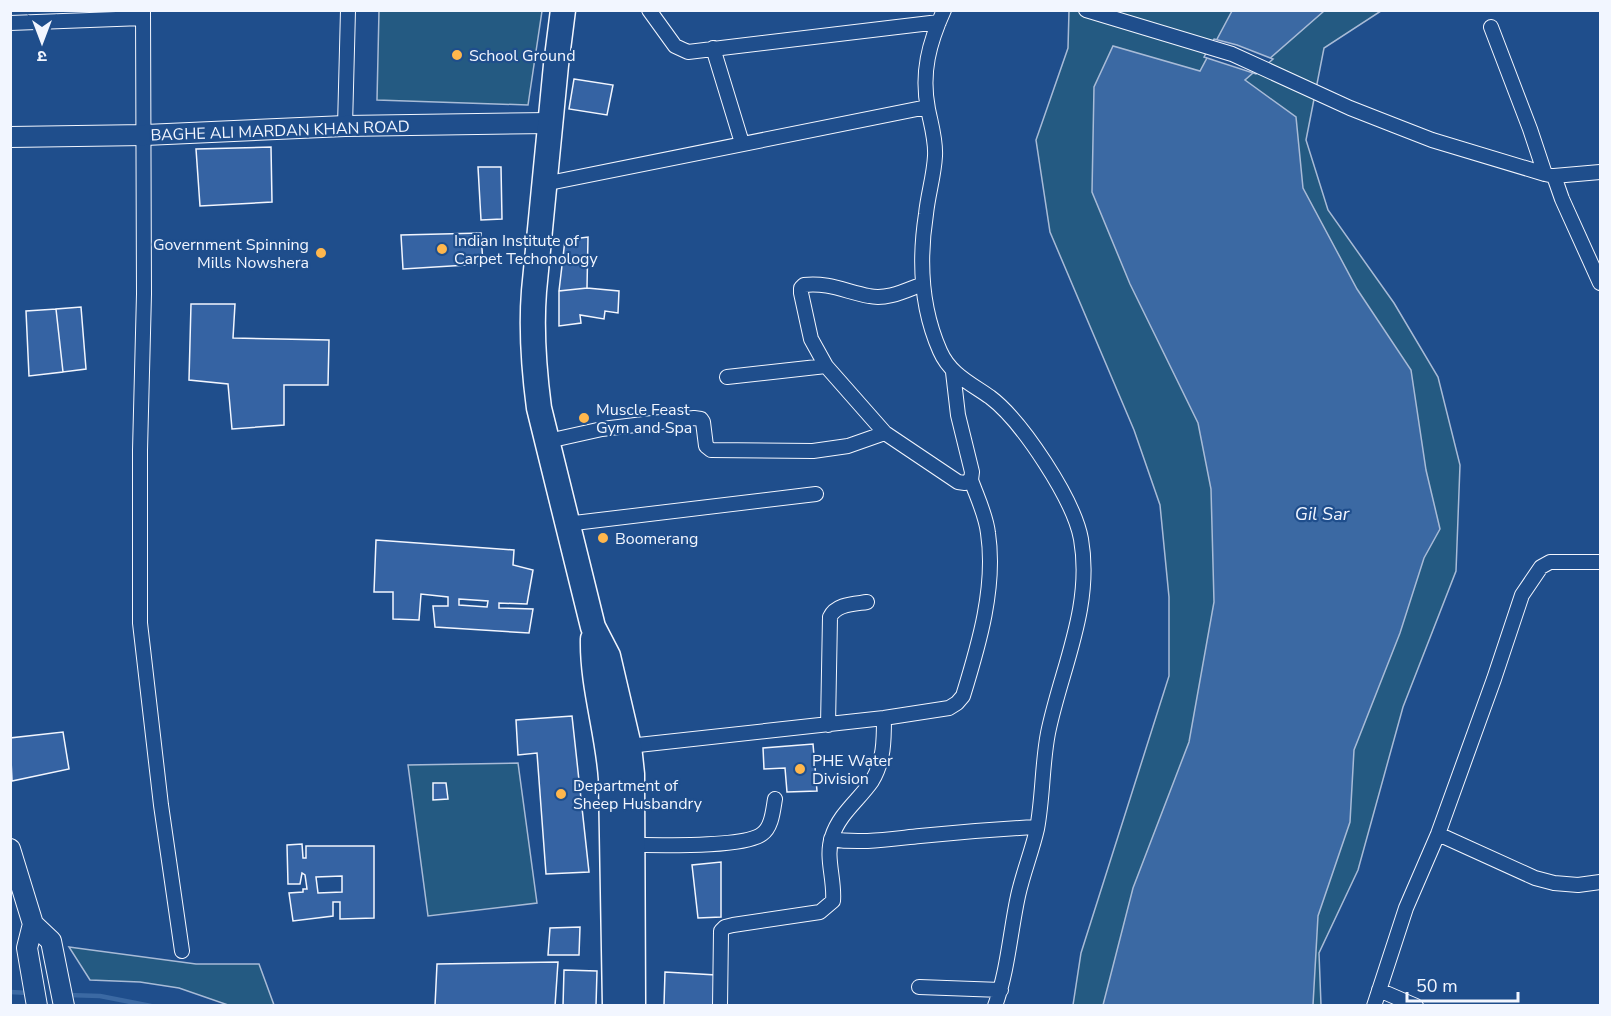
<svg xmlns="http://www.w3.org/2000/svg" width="1611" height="1016" font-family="'Nunito Sans','Noto Sans Devanagari',sans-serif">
  <rect width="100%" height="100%" fill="#1f4e8c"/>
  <!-- green -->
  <path fill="#245a82" stroke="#a8bbd7" stroke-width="1.5" d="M379,11H542L528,105L377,100Z
    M1069,11H1381L1324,48L1306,140L1328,210L1394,303L1438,377L1460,465L1456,571L1403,707L1358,870L1319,953L1321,1005H1073L1081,953L1169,676V597L1160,505L1134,430L1050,232L1036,140L1068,48Z
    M518,763L537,903L428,916L408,765Z
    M69,947L196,964H259L274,1005H228L179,988L140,982L90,980Z"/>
  <!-- water -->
  <path fill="#3b69a3" stroke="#a8bbd7" stroke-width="1.5" d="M1232,11H1324L1245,80L1296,117L1303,188L1357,289L1411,370L1426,470L1440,529L1424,558L1400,633L1354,750L1350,822L1318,916L1313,1005H1103L1133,888L1189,742L1214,602L1211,489L1198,423L1130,284L1092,192L1094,87L1113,46L1200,71Z"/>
  <!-- pier -->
  <path fill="#1f4e8c" stroke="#a8bbd7" stroke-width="1.5" d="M1214,39L1237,45L1273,59L1256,74L1204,57Z"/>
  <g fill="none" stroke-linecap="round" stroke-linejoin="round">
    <!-- stream -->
    <path stroke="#3b69a3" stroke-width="4.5" d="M10,992L29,993
      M67,995L100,996L151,1006"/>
  </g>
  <!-- building -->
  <path fill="#3563a3" stroke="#f2f6ff" stroke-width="1.5" fill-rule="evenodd" d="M574,79L613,85L607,115L569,109Z
    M271,147L272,202L200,206L196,149Z
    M478,167H501L502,219L481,220Z
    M481,233L483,264L403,269L401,235Z
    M588,237L587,288L559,291L565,240Z
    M587,288L619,291L618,313L605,311L604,319L580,315L581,323L559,326V291Z
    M191,304H235L233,338L329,340L328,385H284V425L232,429L228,384L189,380Z
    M81,307L86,369L63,372L56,309Z
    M56,309L63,372L29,376L26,311Z
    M376,540L514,550L513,565L533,570L527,604L499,603V608L533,609L529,633L435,627L433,606H448V597L421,594L419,620L393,619V592H374ZM459,599L488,601L487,607L459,605Z
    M572,716L589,872L546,874L537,753L518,755L516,720Z
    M63,732L69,769L12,781L10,738Z
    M813,744L817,791L787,792L785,768L764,769L763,748Z
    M433,783H446L448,799L433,800Z
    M302,844L303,858H306V846H374V918L340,919V902H333V916L293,921L289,893L303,892V889H307L305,875L302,873L300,884H288L287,845ZM342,876V892L318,893L316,877Z
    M721,862V917L698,918L692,865Z
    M580,927L579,955H548L550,928Z
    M558,962L555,1006H435L437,964Z
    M564,970L597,971L596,1006H563Z
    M665,972L716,975L715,1006L664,1005Z"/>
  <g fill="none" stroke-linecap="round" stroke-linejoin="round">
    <!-- street casing -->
    <g stroke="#f2f6ff" stroke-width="16">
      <path id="street" d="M143,10L144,294L140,450V623L161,805L182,951
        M649,10L675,46L688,52L939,22
        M944,10C929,43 921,73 928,109C931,124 936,140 935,156C934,176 928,194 926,214C919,259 921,308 940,351C950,374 970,383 990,397C1022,421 1074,500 1081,539C1093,607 1061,669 1048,733C1042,764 1043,797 1037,829C1032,851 1023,873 1018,896C1010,933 1008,970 995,1006
        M1086,10L1232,54L1350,108L1396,126L1432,140L1545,174L1554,176L1600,172
        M10,23L143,18
        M1491,27L1530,129L1545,174
        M713,48L742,143
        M345,126L348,10
        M1554,176L1562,199L1600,283
        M544,184L927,107
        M923,284C906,290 888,300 869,296C847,292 828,282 804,285L801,288V293L811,339L826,366L885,433L958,482L965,483L971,480L972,472L958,415L953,372
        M727,377L826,366
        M548,441L602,429L694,418L701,419L703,422L706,446L711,450L813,451L848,446L885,433
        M566,524L816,494
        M828,725L830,617C836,604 854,604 867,602
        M629,746L884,718L949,708L957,703L963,696C979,644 996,587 988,533C986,515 977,497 971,480
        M1438,834L1535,878L1554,883L1578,885L1600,882
        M831,839C860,844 890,839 920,836C959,832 998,829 1037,827
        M632,845C658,845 744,848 762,834C772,827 773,810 775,799
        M919,987L1001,990
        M1379,990L1416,1006
        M720,1006L721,931L725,927L733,925L820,912L833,901C835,880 825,857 832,837C839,814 859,800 872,781C884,761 884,740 884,718
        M1374,1006L1406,908L1438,834L1494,679L1522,595L1541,567L1550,562H1600"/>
    </g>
    <!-- secondary casing -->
    <g stroke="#f2f6ff" stroke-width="22">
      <path id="secondary" d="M10,137L145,135L345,126L550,123
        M10,849L33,924L51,941L64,1006
        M33,924L27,948L37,1006"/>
    </g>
    <!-- highway casing -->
    <g stroke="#f2f6ff" stroke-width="27">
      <path id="highway" d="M563,10L556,65L534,291C531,329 534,370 539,408L593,627L608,656L629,746L632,774L633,1006
        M593,639C592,686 608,732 611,779L615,1006"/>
    </g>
    <!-- street -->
    <use href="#street" stroke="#1f4e8c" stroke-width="14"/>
    <!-- secondary -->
    <use href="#secondary" stroke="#1f4e8c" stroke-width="20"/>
    <!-- highway -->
    <use href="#highway" stroke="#1f4e8c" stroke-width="24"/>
  </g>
  <!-- markers -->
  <g fill="#ffb74d" stroke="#1f4e8c" stroke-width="2">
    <circle cx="457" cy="55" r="6"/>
    <circle cx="442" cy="249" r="6"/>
    <circle cx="321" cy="253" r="6"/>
    <circle cx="584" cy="418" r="6"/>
    <circle cx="603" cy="538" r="6"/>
    <circle cx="800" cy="769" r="6"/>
    <circle cx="561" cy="794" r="6"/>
  </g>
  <g text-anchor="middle" stroke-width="4.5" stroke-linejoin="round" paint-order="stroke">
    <!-- poi labels -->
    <g font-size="16" fill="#f2f6ff" stroke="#1f4e8c" text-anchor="start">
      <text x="469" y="61">School Ground</text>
      <text x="454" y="246">Indian Institute of<tspan x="454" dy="18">Carpet Techonology</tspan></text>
      <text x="309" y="250" text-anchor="end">Government Spinning<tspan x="309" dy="18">Mills Nowshera</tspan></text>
      <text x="596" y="415">Muscle Feast<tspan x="596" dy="18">Gym and Spa</tspan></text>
      <text x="615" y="544">Boomerang</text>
      <text x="812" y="766">PHE Water<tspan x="812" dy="18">Division</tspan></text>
      <text x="573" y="791">Department of<tspan x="573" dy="18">Sheep Husbandry</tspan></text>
    </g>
    <!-- street labels -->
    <g font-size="16" fill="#f2f6ff" stroke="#1f4e8c">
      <text transform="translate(280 130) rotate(-2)" y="6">BAGHE ALI MARDAN KHAN ROAD</text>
    </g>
    <!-- water labels -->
    <g font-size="18" font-style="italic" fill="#f2f6ff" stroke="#1f4e8c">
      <text x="1322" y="520">Gil Sar</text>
    </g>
  </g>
  <!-- border -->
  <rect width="1611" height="1016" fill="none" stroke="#f2f6ff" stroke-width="24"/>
  <!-- north arrow -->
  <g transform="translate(42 42) rotate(180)" stroke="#1f4e8c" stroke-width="4.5" paint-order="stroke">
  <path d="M0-4.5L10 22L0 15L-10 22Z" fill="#f2f6ff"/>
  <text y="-9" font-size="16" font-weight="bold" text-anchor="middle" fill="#f2f6ff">उ</text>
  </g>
  <!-- scale -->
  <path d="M1407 992v9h111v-9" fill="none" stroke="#f2f6ff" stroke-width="3"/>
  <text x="1416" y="992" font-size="18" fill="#f2f6ff" stroke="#1f4e8c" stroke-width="4.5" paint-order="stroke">50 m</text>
</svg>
